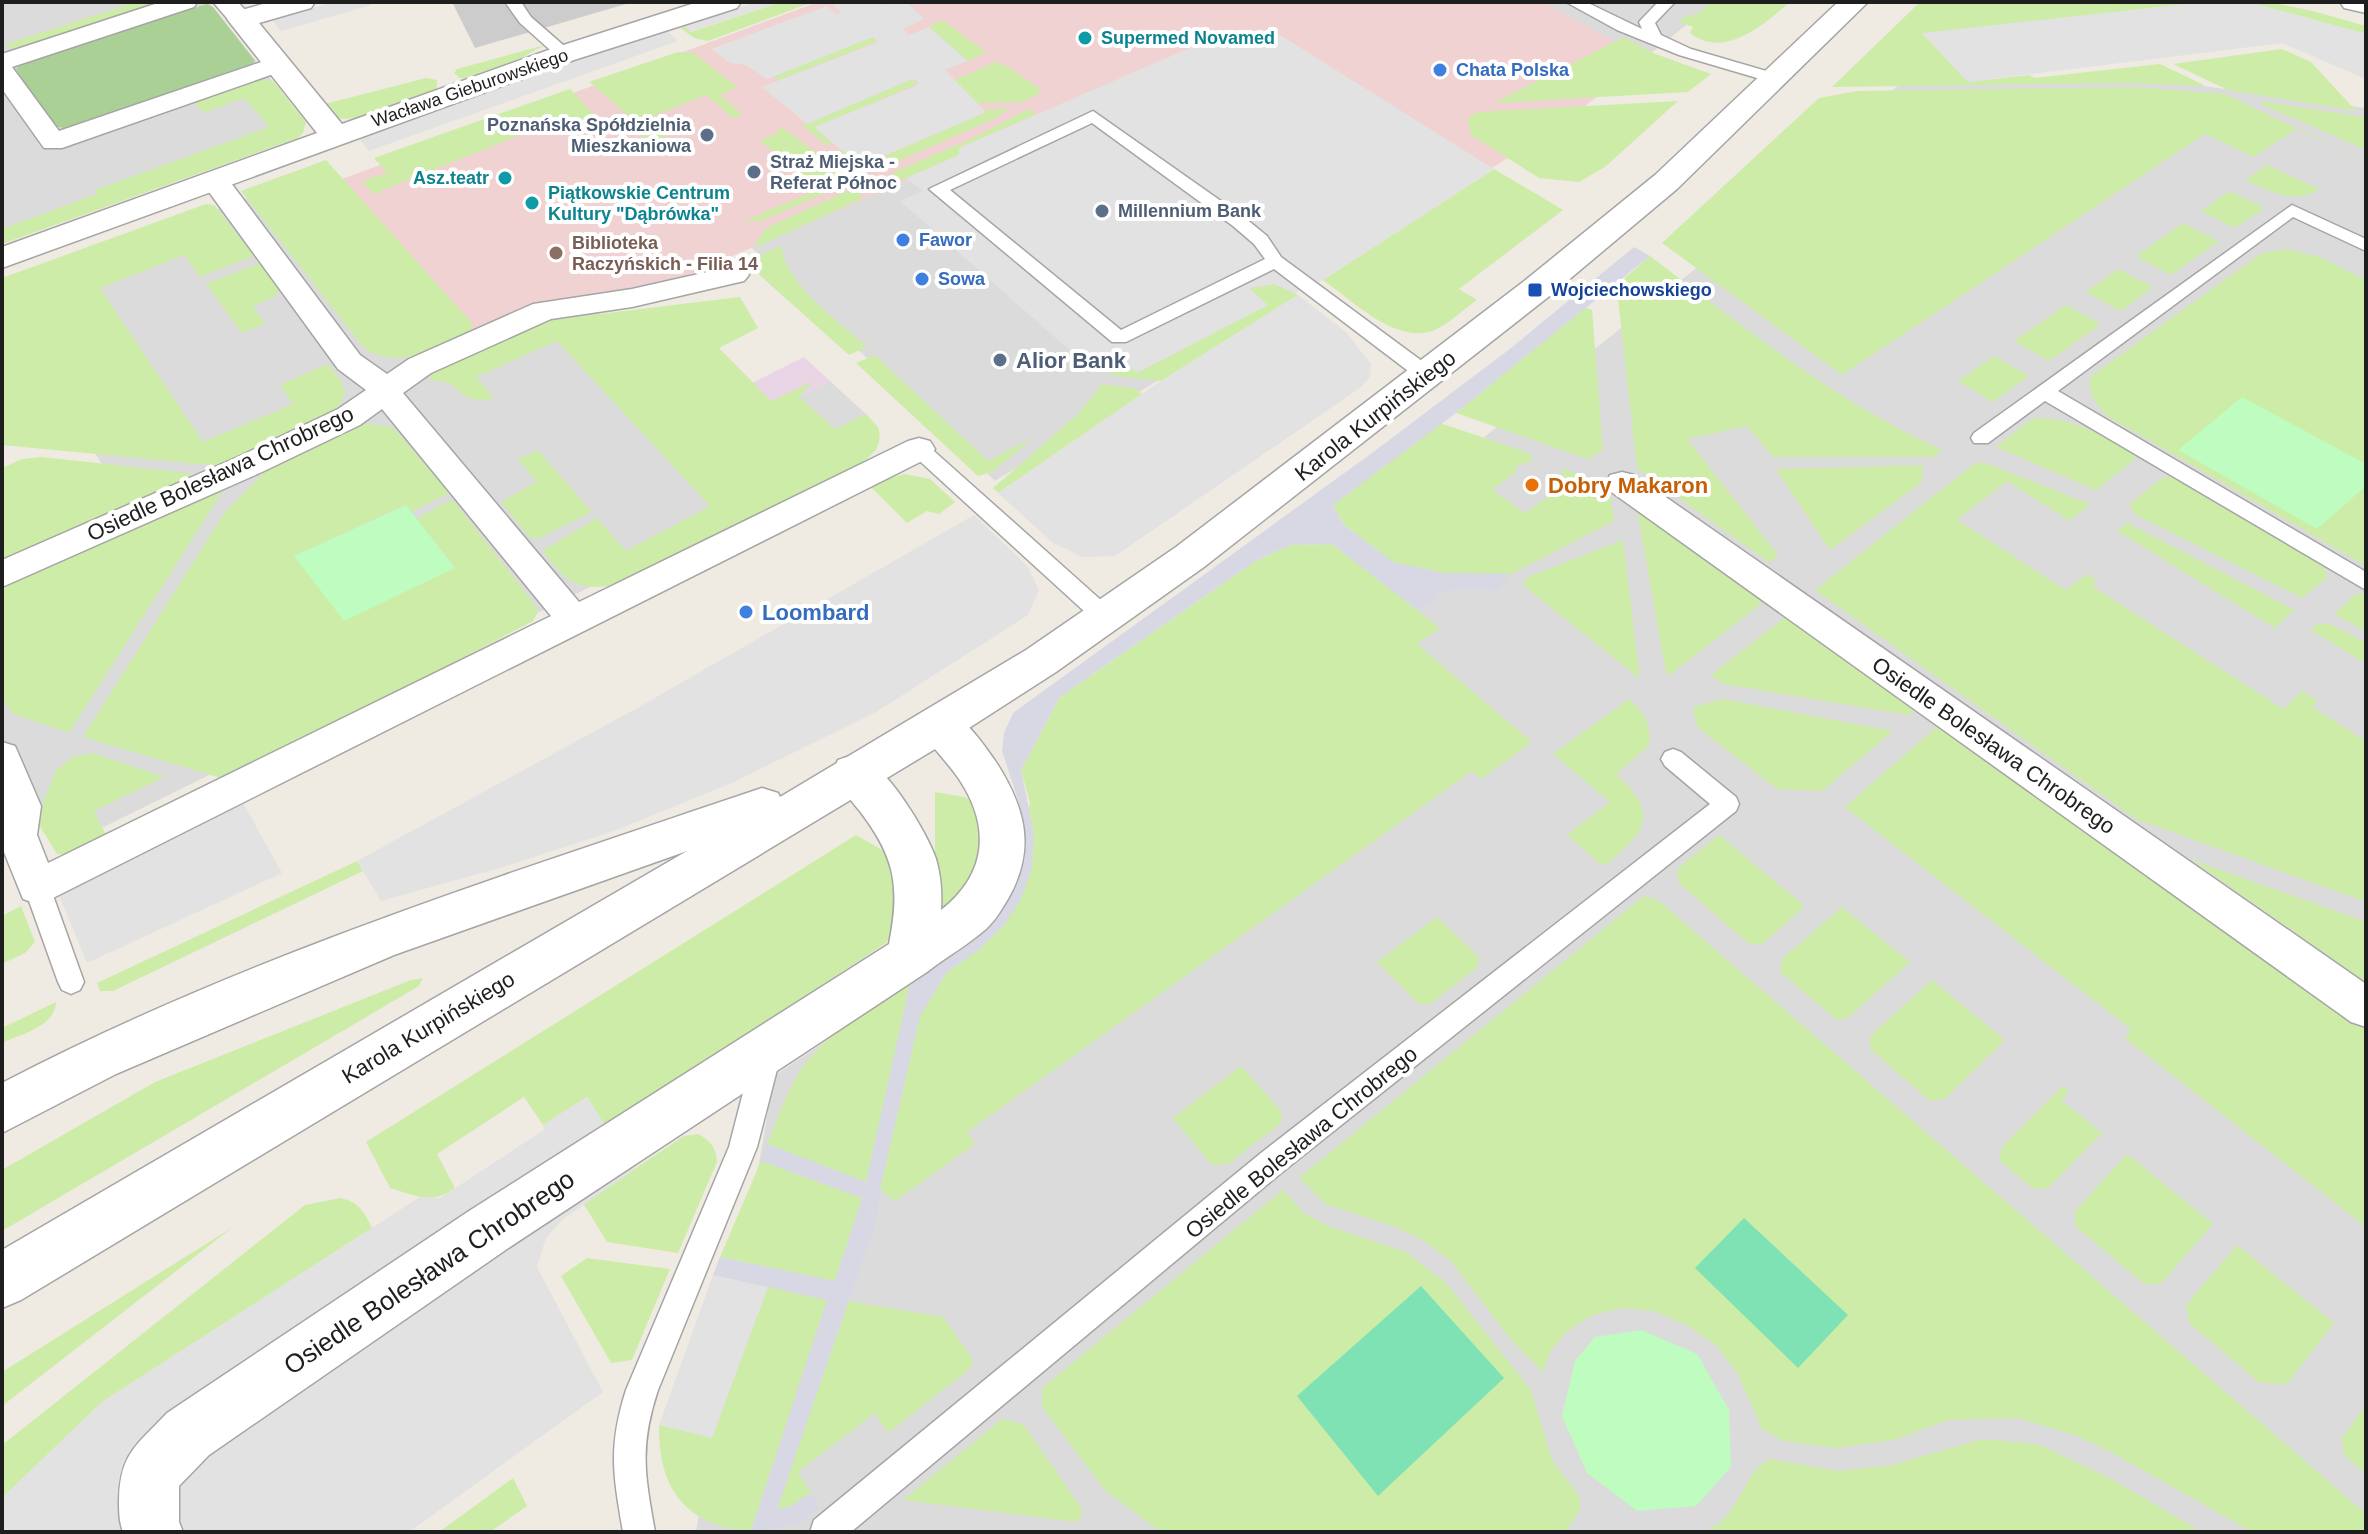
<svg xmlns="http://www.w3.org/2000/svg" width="2368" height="1534" font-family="Helvetica,sans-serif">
  <rect width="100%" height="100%" fill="#efebe3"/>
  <!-- residential -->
  <path fill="#dcdbdb" d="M2,2H209L289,102L292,128L2,231Z
    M1542,2H1715L1645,58Z
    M2130,76L2366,108V1532H696L774,1076L1034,901L1048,737L1410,496L1724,246L1902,82Z
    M308,176L443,342L535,303L584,299L601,315L773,409L830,381L868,416L637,564L55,851L69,801L2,832V523L109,476L2,300V288Z
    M913,178L1157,381L995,481L751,247Z"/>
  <!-- commercial -->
  <path fill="#f1d2d2" d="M818,2H1542L1645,58L1569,119L1157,381L913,178L642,295L535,303L443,343L318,188Z"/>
  <!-- industrial -->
  <path fill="#e9d5e6" d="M804,357L830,381L773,409L748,385Z"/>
  <!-- religious -->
  <path fill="#ccc" d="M452,2H633L475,48Z"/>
  <!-- grass -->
  <path fill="#cdeca7" d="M125,2H155L153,5L31,47L10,48L6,44L127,5Z
    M781,2H813L708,41L694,38L681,28L684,25L691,32Z
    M1712,2H1790C1764,24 1725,60 1690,33L1693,27L1679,22L1689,14L1694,16Z
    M1920,2H2205L1923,34L1968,82L2030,75L2034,78L2160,64L2206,86L2129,83L1832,87Z
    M2248,2C2289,2 2327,15 2366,26V34Z
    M939,21L945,22L986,52L968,61L929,27Z
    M873,36L878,41L779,80L774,76Z
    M1624,37L1653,53L1711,74L1688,92L1494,103Z
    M545,45C520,57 490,81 460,78L454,73L457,69Z
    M2282,49L2311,62L2356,111L2228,90L2173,64Z
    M678,52L694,53L737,87L720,95L742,114L733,118L706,95L646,119L667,139L653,145L642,136L648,132L589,82Z
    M996,62L1008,67L1039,88V94L1022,102L977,103L954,80Z
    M426,78L437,80V90L359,118L339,119L321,105Z
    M259,79L273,81L306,122L303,133L298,138L2,244V226L4,228L97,194L95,190L269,127L244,98L204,113L195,104L200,99Z
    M910,80L919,83L815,128L832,143L826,145L802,125Z
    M2134,87L2225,94L2366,161L2296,129L2254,157L2205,134L1842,375L1662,243L1819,98L1857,91Z
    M570,89L595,115L558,131L550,123L373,194L363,181L387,173L374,158Z
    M1678,101L1605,167L1579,182L1539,178L1471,135L1468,123L1470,116L1478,112Z
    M2261,101L2363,117L2366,120V150L2263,105Z
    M1009,108L996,118L873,172H861L836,153L842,150L861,166L982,114L986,112L984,110Z
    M1029,109L1037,114L959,148V155L890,185V177L896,171L971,139Z
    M782,127L846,175L842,186L761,221L746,220L817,190L760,140L780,132L777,128Z
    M326,160L472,323L471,333C435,349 401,371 364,348L241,191Z
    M2267,165L2319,189C2294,206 2270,191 2246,180Z
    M1494,169L1563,210L1459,289L1477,300C1464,309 1450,323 1435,330C1397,346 1352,300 1323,280Z
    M860,185L861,199L759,246L755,245L766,228Z
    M2230,191L2265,208L2235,228L2201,211Z
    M206,204L214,205L254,256L200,277L184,255L100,288L203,442L293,404L280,385L328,364L341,381L345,393L339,406L327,417L221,466L2,445V278Z
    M2183,223L2219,241L2171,275L2136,256Z
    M781,246C788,288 838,320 867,347L849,355L745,262Z
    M2286,249L2320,257L2366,280V566L2109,417C2096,405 2088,395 2090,377L2262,253Z
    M1650,256C1744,327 1834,401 1942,450L1934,457H1773L1747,426L1687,439L1778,555L1770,563L1637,468L1617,290L1620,282Z
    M260,263L279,291L274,297L253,306L265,324L242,333L206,284Z
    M2118,269L2153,287L2121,311L2086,292Z
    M1274,284L1298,295L1161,381L1109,375L1121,360L1137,373L1267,305L1248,289Z
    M740,297L758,328L719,348L771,401L814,381L799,397L835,429L866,414L878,427C884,446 873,455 858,466L621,584C576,592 570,584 542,551L597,518L626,551L710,506L557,341L476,377L494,398C455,408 464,377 430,381L431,374L542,321Z
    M2066,305L2101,324L2049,361L2014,341Z
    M1584,307L1592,310L1603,450L1588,459L1456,413Z
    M875,355L988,461L1034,437L992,472L978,476L856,363Z
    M1994,356L2029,376L1993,402L1958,381Z
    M1102,384L1134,388L1142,394L998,493L993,488L1078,414Z
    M2039,418C2076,419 2101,435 2132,453L2134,460L2096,490L1996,447L2030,420Z
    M1440,423L1529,453L1533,461L1517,465L1516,472L1492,490L1525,513L1552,494L1553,489H1561L1570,482L1563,476L1561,468L1609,486L1614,521L1511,574L1444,573L1393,562L1344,525L1333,505Z
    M369,424L391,427L400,435L449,493L411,512L405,505L294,556L455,567L416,519L452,499L535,605L538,612L533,621L228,780L83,737L225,512L276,461L358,425Z
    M538,450L592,512L539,538H530L501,502L537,482L518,459Z
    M42,457L188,473L192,477L2,561V468L22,459Z
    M1975,463H1986L2090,504L2070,521L2007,481L1957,520L2066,590L2087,574L2097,581L2092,586L2283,709L2302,691L2318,701L2312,707L2366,741V902L2136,819L1815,590Z
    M1923,465L1922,482L1830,550L1776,469Z
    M905,474L930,479L955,502L939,514L927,511L907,523L868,484Z
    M2163,477L2174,478L2323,566L2328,577L2302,598L2136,515L2129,505Z
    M226,486L69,733L11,713L2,695V584Z
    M1636,503L1767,599L1670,675L1666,673Z
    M2128,523L2294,610L2275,628L2117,531Z
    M1623,540L1639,672V678L1523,585L1528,577Z
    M1332,544L1440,628L1417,644L1532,742L1481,779L1472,771L967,1132L975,1144L895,1201L880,1189L920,1016L947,972L979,950L1005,924L1030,803L1021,770L1060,697L1257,560L1291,545Z
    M2356,594H2366V631L2334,614Z
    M1788,615L1917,709L1909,715L1723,684L1711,675Z
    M2317,624H2330L2366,643V664L2311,630Z
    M1629,699C1646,713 1651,724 1649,746L1616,774C1659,813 1647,831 1607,864H1600L1567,835L1610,802L1553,754Z
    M1722,699L1893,731L1822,791L1777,789L1697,727L1693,707Z
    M1939,725L2366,1030V1227L2125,1038L2131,1029L1845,807Z
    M93,753L164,777L94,811L108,839L69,855L57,854L39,825V814L56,770L73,757Z
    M935,792L965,797L977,805L987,853L943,920L935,853Z
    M856,835L879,848L893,860L898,926L886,943L605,1126L587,1097L543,1125L524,1097L437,1154L455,1188C431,1205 417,1196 390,1188L366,1142Z
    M1719,835L1802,904V909L1761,945L1748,943L1679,883L1677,869Z
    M2190,859L2366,922V982Z
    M357,861L363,871L113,991H100L97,983Z
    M1644,896L1658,900L2366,1514V1532H2252L2111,1452L2077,1436L2018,1418L1948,1420L1894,1440L1836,1448L1784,1441L1762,1429L1738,1374L1716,1345L1686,1325L1654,1311L1621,1308L1590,1316L1565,1333L1550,1352L1543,1372L1513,1342L1450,1260L1423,1240L1396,1227L1326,1204L1299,1178Z
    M21,906L35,942L25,953L2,964V916Z
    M1842,907L1910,962L1848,1018L1837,1020L1780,972L1782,959Z
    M1437,917L1479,957L1478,967L1430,1004H1419L1377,962Z
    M423,978L419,986L2,1231V1170L155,1082L411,980Z
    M1932,980L2005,1040L1945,1099L1930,1101L1870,1049V1036Z
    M910,984L866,1182L767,1144C780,1115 789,1083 809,1059C835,1027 877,1007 910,984Z
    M56,1002C55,1027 21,1034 2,1043V1028Z
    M1241,1066L1282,1112L1281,1123L1228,1164L1212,1165L1173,1118Z
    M2063,1086L2069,1092L2061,1100L2102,1133L2048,1188L2033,1189L1999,1160L2003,1146Z
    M698,1134C711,1141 716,1147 717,1162L678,1253L607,1242L583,1203L684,1136Z
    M2127,1154L2213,1224L2161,1284H2144L2075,1226V1211Z
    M761,1161L862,1198L835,1281L720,1257Z
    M1283,1190L1305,1214L1328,1226L1404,1251L1446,1283L1531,1390L1552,1460L1579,1496L1580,1509L1566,1532H1161L1105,1490L1042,1407V1388Z
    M340,1198C359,1202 364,1211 372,1228L102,1402L2,1498V1445L305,1205Z
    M233,1227L2,1406V1407V1372Z
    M2237,1245L2334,1323L2287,1384L2260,1383L2189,1323L2186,1305Z
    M587,1258L670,1269L632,1360L611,1363L561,1276Z
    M768,1287L827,1300L751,1531C685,1527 658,1488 659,1425L712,1437Z
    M847,1301L943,1317L972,1358V1367L888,1433L875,1413L798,1472L811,1493L789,1507L777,1510Z
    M2366,1405V1474L2344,1455L2342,1438Z
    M1002,1419L1024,1425L1082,1509L1081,1518L1077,1522L903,1500Z
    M1982,1439L2038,1444L2113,1480L2202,1532H1701C1739,1524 1740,1474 1770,1459L1838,1471L1892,1465Z
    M513,1478L527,1506L490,1532H439Z"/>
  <!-- forest -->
  <path fill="#abd096" d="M207,4L213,7L255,61L250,66L70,129L53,126L16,69L24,61Z"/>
  <!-- park -->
  <path fill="#befcbf" d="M2242,397L2366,464V486L2317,529L2178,450Z
    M406,505L455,568L344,621L294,556Z
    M1641,1330L1697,1354L1729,1410L1731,1467L1696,1506L1637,1511L1587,1473L1562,1416L1575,1361L1595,1337Z"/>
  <!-- pitch -->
  <path fill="#7ee2b5" d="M1744,1218L1848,1315L1798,1368L1695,1268Z
    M1421,1286L1504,1378L1378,1496L1297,1396Z"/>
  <!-- parking -->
  <path fill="#e2e2e2" d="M332,2H368L371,5L281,31L273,21Z
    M757,2H781L690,32L684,25Z
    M831,2H876L880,5L906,2L924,19L903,29L909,35L929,27L968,61L945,70L986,112L860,166L814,127L916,86L919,83L916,80H910L807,124L762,87L878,42L873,37L767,79L746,65L730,63L711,49L827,6L836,14L841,13Z
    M2205,2H2248L2366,34V79L2282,43L1968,82L1922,33Z
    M667,31L678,41L369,151L359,138L569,62Z
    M1280,35L1494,169L1323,280L1295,293L1274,284L1249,288L1268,305L1137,373L1115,355L1090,368L900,201L923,191L906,178L959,155V148L1213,38Z
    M1298,295L1346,332L1371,364L1370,377L1360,388L1115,556L1083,557L1053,543L998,493L1161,381Z
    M974,515L1028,567L1039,590L1028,615L876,712L734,782L614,831L496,869L381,901L357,861L639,707Z
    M241,799L282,873L87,963L58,893Z
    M587,1097L634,1170L563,1219L546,1238L537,1267L603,1392L409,1532H2V1498L102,1402L420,1197L440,1198L544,1130L543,1125Z
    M713,1275L768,1287L712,1438L659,1425Z"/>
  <!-- plaza -->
  <path fill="#d8d8e5" d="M1634,247L1650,256L1456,413L1333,505L1344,525L1393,562L1444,573L1511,574L1496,592L1488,589L1443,591L1435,594L1439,598L1419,611L1332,544L1291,545L1257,560L1060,697L1021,770L1034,833L1032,868L1021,899L1005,924L979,950L947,972L920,1016L880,1189L877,1219L777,1509L789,1507L811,1493L820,1508L801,1522L761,1532L751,1531L827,1300L713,1275L720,1257L835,1281L862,1198L761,1161L767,1144L866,1182L910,984L979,934L1021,842L1019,803L1002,751L1004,733L1013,713L1372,453L1511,348Z"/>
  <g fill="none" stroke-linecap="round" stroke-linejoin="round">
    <!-- service casing -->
    <g stroke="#a5a5a5" stroke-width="3">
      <path id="service" d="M505,2H521L531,17L570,51V57H558L520,23Z
        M1566,2H1586L1642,29L1639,22L1658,2H1675L1655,23L1661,35L1691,49L1780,75L1782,78L1774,83L1679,55L1617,30Z
        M1093,111L1245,218L1267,236L1281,257L1434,370L1437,375L1434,380H1420L1274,269L1126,342H1112L929,189ZM1092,123L1233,226L1254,244L1265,259L1121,330L950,190Z
        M2292,205L2366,239V251L2293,217L2058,391L2366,572V590L2045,401L1988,443H1974L1971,438L1974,433Z
        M919,442L926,444L1112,610L1115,616L1112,622L1104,624L1096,622L912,454L909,449L912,444Z
        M1673,749L1681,752L1736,797L1739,804L1736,811L1281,1173L851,1532H810L814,1520L1261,1153L1710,804L1665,766L1661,759L1665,752Z
        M37,876L46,879L50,887L84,982L80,990L71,994L62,990L58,982L24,887L28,879Z
        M767,1041L777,1045L781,1054L757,1147L658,1390C639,1447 645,1475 655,1532H623C613,1474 608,1447 626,1390L729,1147L753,1054L757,1045Z"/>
    </g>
    <!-- pedestrian casing -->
    <g stroke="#a5a5a5" stroke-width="3">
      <path id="pedestrian" d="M161,2H197L194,7L12,67L59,131L267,60H285L289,65L285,70L62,148H44L2,89V54Z
        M213,2H238L253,19L250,24H232Z
        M215,173L225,175L360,355L387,374L409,359L533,304L632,289L734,266L744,269L749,275L744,281L632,307L551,319L431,373L403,393L579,602L908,441L919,438L930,441L935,449L930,457L51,899L37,904L23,899L2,847V742L15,746L41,806L37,835L48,863L551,616L382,409L360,425L262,472L2,587V560L240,456L338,409L366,390L338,369L201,181L205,175Z
        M1622,472L1634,475L2366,984V1027L2351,1022L1610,491L1606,483L1610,475Z"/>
    </g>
    <!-- minor casing -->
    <g stroke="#a5a5a5" stroke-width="3">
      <path id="minor" d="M270,2H315L311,8L259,23L342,124L554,48L698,2H741L737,8L574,60L2,268V247L317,133L227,19L231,13Z
        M940,708C965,716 981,741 996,762C1026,809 1036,849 1008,899C1001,910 996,920 986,929C968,945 946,957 927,972L507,1249L209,1455L179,1486V1522L183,1532H123C119,1521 119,1512 119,1500C120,1453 137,1445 167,1413L469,1211L889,944C900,889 896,859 862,814C851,800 840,788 832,773L838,760C844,758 851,755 857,756C884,760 928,834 936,859C941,876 942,892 941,910C987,874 991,827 959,779C946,760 929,745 918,725L925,713Z"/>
    </g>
    <!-- tertiary casing -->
    <g stroke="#a5a5a5" stroke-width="3">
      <path id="tertiary" d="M1838,2H1868L1677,189L1547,298L1204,567L1056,672L955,737L21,1300L2,1308V1250L687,851L394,955L116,1074L2,1133V1083C243,957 505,875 762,788L778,793L780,797L1026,650L1176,547L1523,282L1655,175Z
        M2340,2H2366V13L2344,8Z"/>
    </g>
    <!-- service -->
    <use href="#service" fill="#fff" fill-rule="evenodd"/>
    <!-- pedestrian -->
    <use href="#pedestrian" fill="#fff" fill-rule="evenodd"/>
    <!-- minor -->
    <use href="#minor" fill="#fff" fill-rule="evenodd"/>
    <!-- tertiary -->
    <use href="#tertiary" fill="#fff" fill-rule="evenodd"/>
  </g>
  <!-- markers -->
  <g fill="#0f9aa8" stroke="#fff" stroke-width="3">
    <circle cx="1085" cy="38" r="8"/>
    <circle cx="505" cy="178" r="8"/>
    <circle cx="532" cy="203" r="8"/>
  </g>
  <g fill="#3f7fe0" stroke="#fff" stroke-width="3">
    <circle cx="1440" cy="70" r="8"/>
    <circle cx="903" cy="240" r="8"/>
    <circle cx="922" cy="279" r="8"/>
    <circle cx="746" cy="612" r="8"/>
  </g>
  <g fill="#5c6f8a" stroke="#fff" stroke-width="3">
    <circle cx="707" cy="135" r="8"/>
    <circle cx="754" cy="172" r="8"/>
    <circle cx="1102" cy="211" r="8"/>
    <circle cx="1000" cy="360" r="8"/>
  </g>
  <circle fill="#8d6e63" stroke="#fff" stroke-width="3" cx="556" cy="253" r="8"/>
  <rect fill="#1a4fb4" stroke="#fff" stroke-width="3" x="1527" y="282" width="16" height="16" rx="4"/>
  <circle fill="#e8710a" stroke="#fff" stroke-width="3" cx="1532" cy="485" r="8"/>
  <g text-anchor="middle" stroke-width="8" stroke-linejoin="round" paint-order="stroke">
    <!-- far-culture labels -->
    <g font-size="18" font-weight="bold" fill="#0d838f" stroke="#fff" text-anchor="start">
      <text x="1101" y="44">Supermed Novamed</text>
      <text x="489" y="184" text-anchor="end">Asz.teatr</text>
      <text x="548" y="199">Piątkowskie Centrum<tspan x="548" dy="21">Kultury "Dąbrówka"</tspan></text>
    </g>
    <!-- far-shop labels -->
    <g font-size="18" font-weight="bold" fill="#366cbe" stroke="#fff" text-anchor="start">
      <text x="1456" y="76">Chata Polska</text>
      <text x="919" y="246">Fawor</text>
      <text x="938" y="285">Sowa</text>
    </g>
    <!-- far-street labels -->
    <g font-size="18" fill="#1e1e1e" stroke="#fff">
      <text transform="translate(470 88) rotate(-19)" y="6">Wacława Gieburowskiego</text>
    </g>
    <!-- far-service labels -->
    <g font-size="18" font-weight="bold" fill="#4e5e75" stroke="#fff" text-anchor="start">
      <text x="691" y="131" text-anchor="end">Poznańska Spółdzielnia<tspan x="691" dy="21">Mieszkaniowa</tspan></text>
      <text x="770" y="168">Straż Miejska -<tspan x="770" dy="21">Referat Północ</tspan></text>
      <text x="1118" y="217">Millennium Bank</text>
    </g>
    <!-- far-education labels -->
    <g font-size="18" font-weight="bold" fill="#785e54" stroke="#fff" text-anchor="start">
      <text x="572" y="249">Biblioteka<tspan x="572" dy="21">Raczyńskich - Filia 14</tspan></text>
    </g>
    <!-- far-transit labels -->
    <g font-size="18" font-weight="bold" fill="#164399" stroke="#fff" text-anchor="start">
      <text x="1551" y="296">Wojciechowskiego</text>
    </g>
    <!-- service labels -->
    <g font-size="22" font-weight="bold" fill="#4e5e75" stroke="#fff" text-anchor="start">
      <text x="1016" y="368">Alior Bank</text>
    </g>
    <!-- street labels -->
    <g font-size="22" fill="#1e1e1e" stroke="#fff">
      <text transform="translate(1375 415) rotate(-38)" y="8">Karola Kurpińskiego</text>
      <text transform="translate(220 473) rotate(-25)" y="8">Osiedle Bolesława Chrobrego</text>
      <text transform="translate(1994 745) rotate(35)" y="8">Osiedle Bolesława Chrobrego</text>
      <text transform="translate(428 1027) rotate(-31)" y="8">Karola Kurpińskiego</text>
      <text transform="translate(1301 1142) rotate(-39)" y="8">Osiedle Bolesława Chrobrego</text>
    </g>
    <!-- food labels -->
    <g font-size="22" font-weight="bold" fill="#c56008" stroke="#fff" text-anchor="start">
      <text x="1548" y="493">Dobry Makaron</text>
    </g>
    <!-- shop labels -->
    <g font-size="22" font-weight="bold" fill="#366cbe" stroke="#fff" text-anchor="start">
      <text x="762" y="620">Loombard</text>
    </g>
    <!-- near-street labels -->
    <g font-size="26" fill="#1e1e1e" stroke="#fff">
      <text transform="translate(429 1272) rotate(-34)" y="9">Osiedle Bolesława Chrobrego</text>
    </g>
  </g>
  <!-- border -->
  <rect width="2368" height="1534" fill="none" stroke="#1e1e1e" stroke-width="8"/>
</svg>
